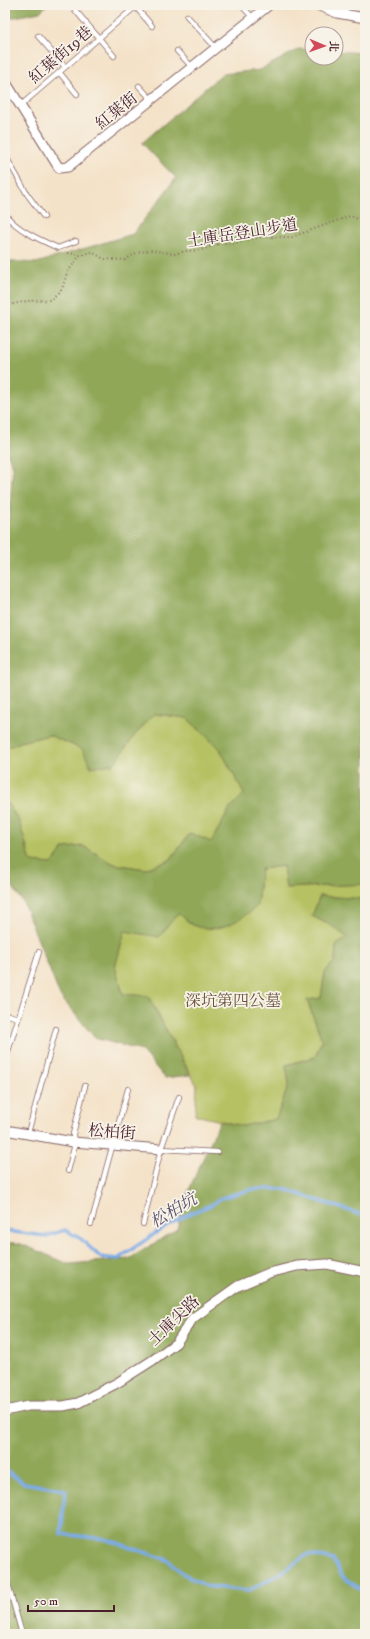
<svg xmlns="http://www.w3.org/2000/svg" width="370" height="1639" font-family="'IM FELL DW Pica','Noto Serif TC',serif">
  <rect width="100%" height="100%" fill="#f7f3e8"/>
  <filter id="ink" filterUnits="userSpaceOnUse"><feTurbulence type="fractalNoise" baseFrequency=".025" numOctaves="2"/><feDisplacementMap in="SourceGraphic" scale="8" xChannelSelector="R" yChannelSelector="G"/><feConvolveMatrix kernelMatrix="1 2 1 2 8 2 1 2 1" color-interpolation-filters="sRGB"/></filter>
  <filter id="wash" filterUnits="userSpaceOnUse"><feTurbulence type="fractalNoise" baseFrequency=".012" numOctaves="4" result="noise"/><feDisplacementMap in="SourceGraphic" scale="16" xChannelSelector="R" yChannelSelector="G"/><feGaussianBlur stdDeviation="0.9" result="paint"/><feColorMatrix in="noise" values="0 0 0 0 0 0 0 0 0 0 0 0 0 0 0 0 0 1.4 0 .05"/><feComposite in="paint" operator="in"/></filter>
  <g filter="url(#wash)">
    <rect width="100%" height="100%" fill="#f4e2c8"/>
    <!-- green -->
    <path fill="#b5c162" stroke="#807046" d="M154,714L187,718L220,749L244,794L231,807L211,842L190,833L170,860L145,869L114,864L83,846L64,849L52,864L31,862L19,821L5,800V749L20,742L49,735L82,749L135,735Z
      M283,866L286,888L365,884V899L320,896L312,916L332,926L349,938L336,945L335,961L325,972L321,998L307,1000L322,1040L315,1057L286,1065L289,1084L276,1119L243,1126L195,1115L197,1086L148,996L123,994L115,967L125,930L159,937L178,912L191,924L257,906L261,869Z"/>
    <!-- forest -->
    <path fill="#90a758" stroke="#6d6342" d="M5,5H47L40,12L5,19Z
      M299,49L312,50V58H336V51L365,53V884L286,888L283,866L261,869L257,906C238,922 218,935 193,925C187,922 183,916 178,913L159,937L125,931L115,967L123,994L148,996L190,1075L165,1078L142,1051L95,1038L60,996L23,902L5,876V800L19,821L31,862L52,864L64,848L83,846L114,864L145,869L170,860L190,833L211,842L231,807L244,794L220,749L187,718L154,714L135,735L114,764L91,767L82,749L49,735L20,742L5,749V521L9,519L13,466L5,449V261L36,263L133,234L176,178L142,143L222,74L260,70Z
      M320,896L365,899V1634H5V1242L21,1244L69,1264L129,1259L177,1229L188,1192L220,1121L243,1126L276,1119L289,1084L286,1065L315,1057L322,1040L307,1000L321,998L325,972L335,961L336,945L348,938L332,926L312,916Z"/>
    <g fill="none" stroke-linecap="round" stroke-linejoin="round">
      <!-- stream -->
      <path stroke="#7dace7" stroke-width="3.5" d="M5,1231L46,1236L65,1230L81,1239L100,1257L118,1259L166,1226L193,1212L211,1205L221,1198L253,1189H284L365,1216
        M5,1470L24,1483L65,1490L61,1534L105,1539L168,1560L182,1573L206,1586L248,1591L278,1575L308,1554L333,1560L343,1577L365,1593"/>
    </g>
  </g>
  <g filter="url(#ink)">
    <g fill="none" stroke-linecap="round" stroke-linejoin="round">
      <!-- lane casing -->
      <g stroke="#866362" stroke-width="6">
        <path id="lane" d="M134,5L152,26
          M241,5L253,18
          M75,10L114,56
          M187,16L216,48
          M38,36L65,67
          M177,51L192,67
          M59,72L77,94
          M139,86L152,100
          M20,106L135,7
          M5,155L27,194L44,217
          M5,214C17,230 40,240 58,248L76,241
          M5,1014L18,1018
          M5,1061L39,952
          M28,1133L56,1029
          M161,1149L217,1152
          M68,1171L74,1148L73,1134L85,1086
          M91,1224L128,1089
          M143,1224L161,1149L179,1097
          M5,1579L8,1584L22,1634"/>
      </g>
      <!-- street casing -->
      <g stroke="#866362" stroke-width="11">
        <path id="street" d="M317,5L337,13L365,18
          M5,81L59,168L68,167L269,5
          M5,1130L73,1142L161,1149
          M5,1411L28,1406H63L78,1403L117,1383L153,1360L176,1343L193,1318L238,1286L269,1273L297,1266L327,1264L365,1272"/>
      </g>
      <!-- path -->
      <path stroke="#866362" stroke-width="2" stroke-dasharray="1 3" stroke-linecap="butt" d="M68,253L80,255
        M5,306L27,301L50,300L62,289L67,273L80,255L92,252L104,259L125,260L136,253L152,250L174,254L186,251L201,250L222,243L233,244L245,240L261,237H292L350,216L365,222"/>
      <!-- lane -->
      <use href="#lane" stroke="#fff" stroke-width="4.5"/>
      <!-- street -->
      <use href="#street" stroke="#fff" stroke-width="9"/>
    </g>
  </g>
  <g text-anchor="middle" stroke-width="3.5" stroke-linejoin="round" paint-order="stroke">
    <!-- street labels -->
    <g font-size="16" fill="#4a1f2b" stroke="#f7f3e8">
      <text transform="translate(60 54) rotate(-41)" y="6">紅葉街19巷</text>
      <text transform="translate(116 110) rotate(-39)" y="6">紅葉街</text>
      <text transform="translate(242 232) rotate(-9)" y="6">土庫岳登山步道</text>
      <text transform="translate(112 1131) rotate(4)" y="6">松柏街</text>
      <text transform="translate(173 1320) rotate(-44)" y="6">土庫尖路</text>
    </g>
    <!-- park labels -->
    <g font-size="16" fill="#6a503c" stroke="#f7f3e8">
      <text x="233" y="1006">深坑第四公墓</text>
    </g>
    <!-- water labels -->
    <g font-size="17" font-style="italic" fill="#5c506d" stroke="#f7f3e8">
      <text transform="translate(173 1210) rotate(-31)" y="6">松柏坑</text>
    </g>
  </g>
  <!-- margin -->
  <rect width="370" height="1639" fill="none" stroke="#f7f3e8" stroke-width="20"/>
  <!-- north arrow -->
  <g transform="translate(324 46) rotate(92)"><circle r="19" fill="#f7f3e8" stroke="#b29e9c"/>
  <path d="M0-3L7 15L0 10L-7 15Z" fill="#d1495b"/>
  <text y="-6" font-size="11" font-weight="bold" text-anchor="middle" fill="#4a1f2b">北</text>
  </g>
  <!-- scale -->
  <path d="M28 1605v6h86v-6" fill="none" stroke="#4a1f2b" stroke-width="2"/>
  <text x="34" y="1605" font-size="12" fill="#4a1f2b" stroke="#f7f3e8" stroke-width="3" paint-order="stroke">50 m</text>
</svg>
